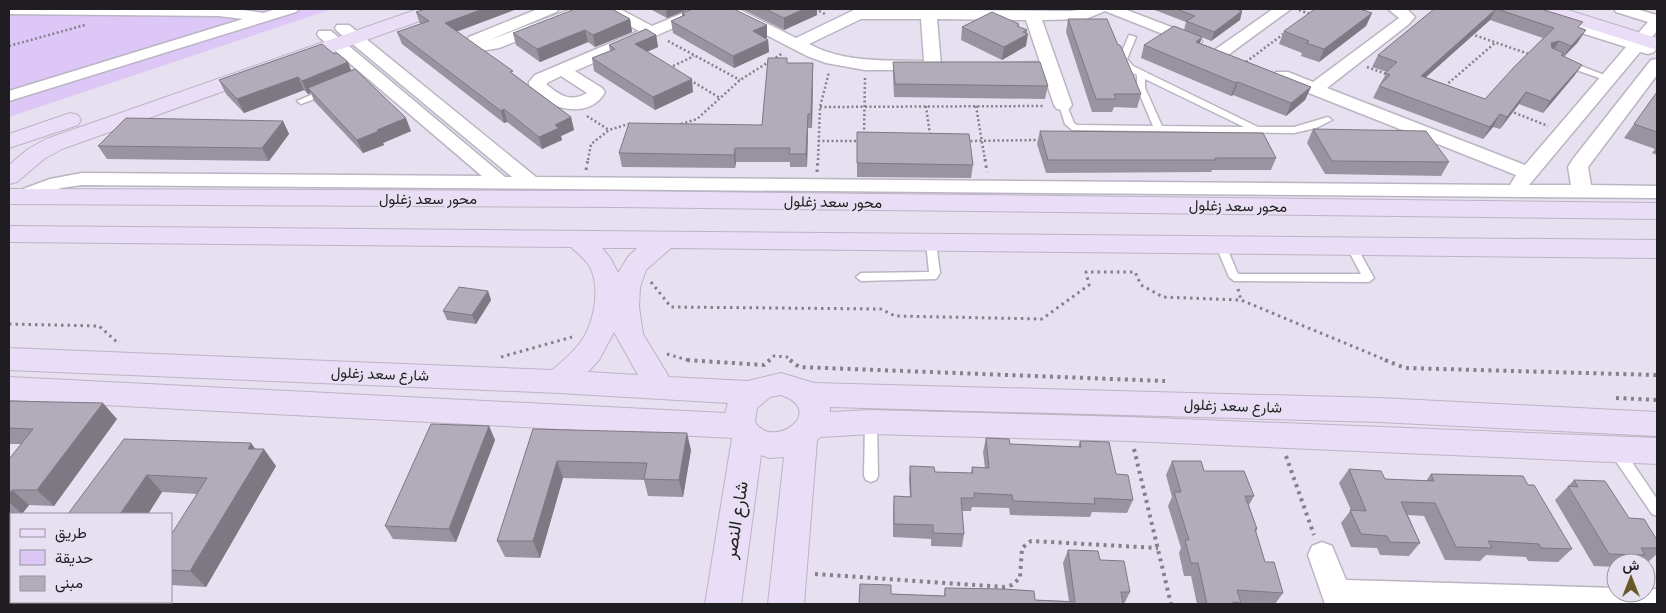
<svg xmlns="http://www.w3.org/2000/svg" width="1666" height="613" font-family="Ubuntu,Vazirmatn,sans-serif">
  <rect width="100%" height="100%" fill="#e6e0f0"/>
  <!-- green -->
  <path fill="#dcc7f6" d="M9,9H332L9,117Z"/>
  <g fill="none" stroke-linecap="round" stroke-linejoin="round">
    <!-- lane casing -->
    <g stroke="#bbb4c3" stroke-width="3">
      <path id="lane" d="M1129,35L1136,37L1127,59L1133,66L1258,127H1294L1328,117L1332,120L1316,128L1294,133L1072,130L1065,124L1059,105L1060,103H1066L1074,123L1077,125L1153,126L1137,88V75L1127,70L1119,59ZM1145,79L1244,127L1162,126L1145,88Z
        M1562,61H1568L1612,78L1611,80H1605L1562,65Z
        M325,89L329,92L328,94L301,104L297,101Z
        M931,239L936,242L940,273L936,279L861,281L856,277L861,273L929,272L926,242Z
        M1221,243L1226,246L1238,274H1361L1346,246L1351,243L1355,244L1374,278L1369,282L1234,281L1229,277L1216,246Z
        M871,417L875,418L877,422L878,476L876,480L871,482L866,480L864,476L865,422L867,418Z
        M1616,445L1621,446L1657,499V516L1652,514L1611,454L1610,450L1611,446Z"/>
    </g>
    <!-- street casing -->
    <g stroke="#bbb4c3" stroke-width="3">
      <path id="street" d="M9,9H237L263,13L276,9H299L296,12L9,101V91L243,19L219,16L9,14Z
        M538,9H559L556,12L487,41L572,9H593L590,12L499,48L481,51L475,49L467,40L469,37Z
        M602,9H620L652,26L693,9H713L710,12L575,71L602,88L605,92C590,121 545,109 529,87V82L535,75L639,31L604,12ZM561,76L587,93C570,103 560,95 547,85V83Z
        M719,9H738L796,38L856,9L1070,11L1086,9H1124L1200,38L1202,41L1200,44H1188L1105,11L1086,19L1042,20L1072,105L1069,109L1063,110L1057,109L1054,105L1043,72L1005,71L1003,67L1005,63L1040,62L1026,20L937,19L941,66L939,70H865L826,63L807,56L722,12ZM861,19H921L924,61C884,60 845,63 809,44Z
        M1273,9H1291L1228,55H1216L1214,52L1216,49Z
        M1388,9H1407L1415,17L1409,24L1327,88L1525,165L1626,47L1515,12L1513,9H1535L1633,39L1648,22L1616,12L1614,9H1636L1657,15V31L1647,43L1654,46L1656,49L1654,52L1648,54L1640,52L1529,185H1571L1568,167L1573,159L1651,60L1657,59V75L1588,167L1591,185L1657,186V198L82,185L61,188L22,202L15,200L12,196L15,192L50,179L82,173L482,176L319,37L317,34L319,31H331L505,177H512L337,31L335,28L337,25H349L536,177L1510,185L1516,175L1276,80L1274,76L1276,72H1288L1313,82L1399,18Z
        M1322,542L1332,546L1346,580L1616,588V593H1646V589H1657V604H1325L1308,555L1312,546Z"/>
    </g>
    <!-- secondary casing -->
    <g stroke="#bbb4c3" stroke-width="2">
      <path id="secondary" d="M418,9H444L442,13L62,149L44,159L17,182L9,184V165L28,149L46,139Z
        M1538,9H1565L1657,38V50L1540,13Z
        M70,113L78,115L81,120L78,125L9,148V134Z
        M9,189L618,191L1657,203V219L618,207L9,204Z
        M9,226L1657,240V258L671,248L646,270L640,287L639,307L643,334L669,377L748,381L781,373L814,383L1380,398L1657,412V436L1380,422L830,407V412L871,410L1129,417L1657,438V464L1129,441L871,434L821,437L817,440L804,604H768L784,457L769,458L761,455L741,604H705L732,438L9,400V377L725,413L728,403L559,393L9,370V348L552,370C562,362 572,353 580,343C594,324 601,289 590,267C586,260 577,253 571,247L9,242ZM602,248H637L628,257L618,273L611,259ZM614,332L638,375L588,372L599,360ZM781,395C828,411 773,451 755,422L757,408L770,397Z"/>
    </g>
    <!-- path-far2 -->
    <path stroke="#84808a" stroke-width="2.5" stroke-dasharray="2 2.5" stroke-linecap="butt" d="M815,9L825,14
      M1299,10L1310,14
      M1471,34L1529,54
      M668,41L740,80
      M9,46L85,25
      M1246,62L1286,32
      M1367,67L1386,74L1389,73
      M669,68L694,56
      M690,80L720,98
      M1445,86L1495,43
      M926,106L930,135
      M976,106L985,160
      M820,107L1045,106
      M1510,111L1548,126
      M587,116L609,130
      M681,124L697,119L740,80L783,53
      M864,134L865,78
      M818,141H860
      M966,141L1040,140
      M588,160L591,144L609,130L632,123
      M818,160L820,107L829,72"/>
    <!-- path-far1 -->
    <path stroke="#84808a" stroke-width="3" stroke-dasharray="2.5 4" stroke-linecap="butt" d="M985,159L987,172
      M586,170L588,159
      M817,172L818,159
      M651,282L671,307L881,309L895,316L1042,319L1089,285L1086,272H1135L1141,285L1163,297L1241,300L1388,361
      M1238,289L1241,300
      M9,324L99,326L117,342H120
      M667,354L691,361
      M501,357L572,337
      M768,361L774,356L787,357L792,361"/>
    <!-- path -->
    <path stroke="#84808a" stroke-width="4" stroke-dasharray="3 4.5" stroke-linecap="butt" d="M687,360L764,365L770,360
      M790,360L799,367L1165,381
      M1385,360L1405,368L1657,375
      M1616,398L1657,400
      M1134,449L1171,604
      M1286,456L1314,535
      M815,574L1004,587L1012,585L1020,578L1022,548L1031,541L1158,548"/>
    <!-- lane -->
    <use href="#lane" fill="#fff" fill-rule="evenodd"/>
    <!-- street -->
    <use href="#street" fill="#fff" fill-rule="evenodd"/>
    <!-- secondary -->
    <use href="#secondary" fill="#eaddf8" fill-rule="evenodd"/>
  </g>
  <!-- wall -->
  <path fill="#9993a0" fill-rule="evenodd" d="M650,9H689L667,18Z
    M742,9H817V15L784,30Z
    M1152,9H1236L1242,11L1240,20L1211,41L1184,30L1186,22Z
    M1434,9H1541L1579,28L1578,42L1564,57L1582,65L1574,76L1543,113L1519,104L1500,129L1493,127L1483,139L1373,98L1379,86L1387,72L1372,67L1378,55ZM1490,20L1543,38L1485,99L1426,77Z
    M416,12L457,32L571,117L574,130L561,136L562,140L542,149L507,122L504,123L402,44L397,32L420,24Z
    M682,13L767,25V38H765L768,40L769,52L734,68L673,33L671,21L682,16Z
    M1372,13L1366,26L1319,62L1301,56L1302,53L1279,44L1284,31Z
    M630,19L632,32L595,47L588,42L540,62L516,45L513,33Z
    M1068,19L1118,45L1141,94L1137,108L1114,107L1112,112H1092L1066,32Z
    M1019,24V27L1026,33V46L1002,60L961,40L962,27Z
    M656,35L658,47L647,52L693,92L655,110L594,71L592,58L610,51L609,45Z
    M1200,43L1311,87L1305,100L1286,116L1233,95L1231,96L1141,58L1144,45Z
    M893,62L1048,86L1045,99L894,97L893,74Z
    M787,63L813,75L812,128H808L807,167H790V162H736L735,168L622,167L619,153L762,125Z
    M351,71L411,131L383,143L384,145L363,153L314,101L311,93L308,94L304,90L244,113L226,94L219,80Z
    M1657,92V155L1652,153L1655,149L1624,138Z
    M283,121L289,134L269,161L107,159L98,146Z
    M1313,129L1449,162L1441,176L1325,174L1307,143Z
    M1040,131L1276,158L1271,170H1212L1211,172L1046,173L1037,144Z
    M857,132L973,165L971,178L857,177Z
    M488,291L491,300L476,324L447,320L443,311Z
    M9,401L117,419L54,506L29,505L22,514H9V458H10L21,444H9Z
    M489,426L495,440L456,542L393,539L385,526Z
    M533,429L691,450L683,497L648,496L644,480L563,478L540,558L505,557L497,541Z
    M986,438L1010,444L1078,447L1080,441L1116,474L1133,500L1127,513L1092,512L1090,517L1010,515L1009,508L972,507L971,511H962L964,534L962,547L931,546V539L893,537V510L894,496L910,497L909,479L910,466L935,472L971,473L972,467L985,468L983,452Z
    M124,439L256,449L276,466L206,587L171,585V535L197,494L162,492L148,514Z
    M1172,461L1204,471L1254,496L1249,505L1257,529L1256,532L1265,562L1283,593L1275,604L1240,603V604H1197L1191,576H1184L1179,553L1181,548L1168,506L1172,497L1166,475Z
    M1349,469L1385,479L1426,481L1431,474L1528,485L1572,549L1558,562L1528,561L1526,557L1486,555L1480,561L1445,560L1424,516L1408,515L1420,543L1409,556L1380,555L1377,548L1351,547L1341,523L1351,510L1339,483Z
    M1574,480L1629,518L1657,540V554L1648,562L1638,561L1636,563H1616V567L1594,566L1555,500Z
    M1068,550L1100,560L1130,592L1124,604H859L891,594L944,596L945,588L1035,600L1069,601L1063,563Z"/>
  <!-- shaded-wall -->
  <path fill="#7d7882" d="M483,9H517L448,35L445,23Z
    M666,9H689L667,18Z
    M804,9H817V15L784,30V18Z
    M1496,9L1490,20L1415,87L1421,76Z
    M1242,11L1240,20L1211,41L1214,32Z
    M1372,13L1366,26L1319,62L1324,49Z
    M630,19L632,32L595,47L593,35Z
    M767,25V38L754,44L753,31Z
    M585,30L588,42L540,62L537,49Z
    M1027,30L1026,35L1028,34L1026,46L1002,60L1004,47Z
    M1586,30L1578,42L1563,57L1571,46Z
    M656,35L658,47L637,56L635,44Z
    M1202,37L1198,50L1196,42Z
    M768,40L769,52L734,68L733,56Z
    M1559,41L1552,53L1551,43Z
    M348,62L353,75L308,88L311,93L308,94L302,81Z
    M813,63V75L812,128L811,114Z
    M1582,65L1574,76L1543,113L1550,101Z
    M298,77L304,90L244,113L237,99Z
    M692,79L693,92L655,110L653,97Z
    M1238,82L1233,95L1231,96L1236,83Z
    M1311,87L1305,100L1286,116L1291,103Z
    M1526,92L1519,104L1500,129L1507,117Z
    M504,109L507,122L504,123L501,111Z
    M808,114V128L807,167L806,154Z
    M1500,114L1493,127L1483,139L1490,127Z
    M571,117L574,130L561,136L562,140L542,149L539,137L555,125Z
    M406,118L411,131L383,143L384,145L363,153L357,140L377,130Z
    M283,121L289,134L269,161L262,148Z
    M735,148L736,162L735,168L734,155Z
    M488,291L491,300L476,324L472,315Z
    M103,403L117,419L54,506L37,490Z
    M489,426L495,440L456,542L449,529Z
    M687,433L691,450L683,497L679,480Z
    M251,443L260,455L264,449L276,466L206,587L190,571L248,449Z
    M557,461L563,478L540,558L533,541Z
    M147,475L162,492L148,514H120Z
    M12,490L29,505L22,514L9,502V494Z"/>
  <!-- building -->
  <path fill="#b2abba" stroke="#7d7882" d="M425,9H483L445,23L513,71L510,72L571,117L555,125L559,128L539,137L504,109L501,111L397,32L429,21L416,12Z
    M575,9H608L610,10L612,9L630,19L593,35L585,30L537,49L513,33Z
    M693,9H734L767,25L753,31L768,40L733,56L671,21L685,15L682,13Z
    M765,9H804L784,18Z
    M1177,9H1236L1242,11L1214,32L1186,21L1195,16Z
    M1315,9H1360L1372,13L1324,49L1306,43L1309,41L1284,31Z
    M1434,9H1496L1421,76L1485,99L1515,66L1554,28L1497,9H1541L1583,22L1578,27L1586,30L1571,46L1559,41L1551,43L1552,48L1564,53L1561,55L1582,65L1550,101L1526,92L1507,117L1500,114L1490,127L1379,86L1390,75L1385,73L1397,62L1378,55Z
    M992,12L1019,24L1017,26L1027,30L1023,32L1028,34L1004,47L962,27Z
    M1068,19H1107L1118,45H1120L1123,51L1141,94H1114L1116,99H1096Z
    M1174,26L1202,37L1196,42L1311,87L1291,103L1238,82L1236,83L1144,45Z
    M646,29L656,35L635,44L692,79L653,97L592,58L615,49L609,45Z
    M322,44L334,54L337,53L348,62L302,81L298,77L237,99L219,80Z
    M768,58H787V63H813L811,114H808L806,154H789L790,148H735L734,155L619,153L629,123L762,125Z
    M893,62H1040L1048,86L895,84Z
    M355,69L406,118L377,130L379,131L357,140L308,88Z
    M1657,92V132L1634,124Z
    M126,118L283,121L262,148L98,146Z
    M1313,129L1426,131L1449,162L1332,161Z
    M1040,131L1263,133L1276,158H1215L1216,160H1048Z
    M857,132L969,134L973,165L857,163Z
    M459,287L488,291L472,315L443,311Z
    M9,401L103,403L37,490H12L9,494V458H10L33,429L9,428Z
    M431,424L489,426L449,529L385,526Z
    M533,429L687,433L679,480L644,479L647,463L557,461L533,541H497Z
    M986,438L1009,439L1010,444L1081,447L1080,441L1109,442L1116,474L1128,475L1133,500L1094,498L1095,504L1013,501L1012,495L974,493V498H961L964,534L933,533V525L894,524V496L911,497L910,466L934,467L935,472L973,473L972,467L989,468Z
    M124,439L251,443L248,449H264L190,571L171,570V535L207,478L147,475L120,514H68Z
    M1172,461H1201L1204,471H1244L1254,496H1245L1257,529H1255L1265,562H1274L1283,593L1237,590L1241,603L1233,602V604H1202H1207L1198,563H1191L1185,540H1189L1174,492H1181Z
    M1349,469L1381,471L1385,479L1434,481L1431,474L1523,476L1528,485H1534L1572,549L1541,548L1539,544L1488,541L1492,548L1456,547L1435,503L1401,502L1420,543L1390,542L1387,536L1361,534L1350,510L1366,511Z
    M1574,480L1605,481L1629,518L1644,519L1657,540V548H1641L1645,555L1609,554L1568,486L1578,487Z
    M1068,550L1098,551L1100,560L1124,561L1130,592H1121L1123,604H859L860,584L891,585V594L945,596V588L1003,589L1034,591L1035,600L1075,602Z"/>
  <g text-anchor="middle" stroke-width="4" stroke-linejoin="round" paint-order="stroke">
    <!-- street labels -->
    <g font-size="15" fill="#1f1d22" stroke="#e6e0f0">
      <text x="428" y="204">محور سعد زغلول</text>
      <text transform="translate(833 202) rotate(1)" y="5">محور سعد زغلول</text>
      <text transform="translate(1238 206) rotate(1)" y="5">محور سعد زغلول</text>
      <text transform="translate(380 374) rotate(2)" y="5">شارع سعد زغلول</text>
      <text transform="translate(1233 406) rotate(2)" y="5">شارع سعد زغلول</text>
    </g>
    <!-- near-street labels -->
    <g font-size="18" fill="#1f1d22" stroke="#e6e0f0">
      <text transform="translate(736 520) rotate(-81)" y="6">شارع النصر</text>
    </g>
  </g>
  <!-- border -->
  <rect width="1666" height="613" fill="none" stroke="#1f1d22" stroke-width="20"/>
  <!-- legend -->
  <rect x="10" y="513" width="162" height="90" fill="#e6e0f0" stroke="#96929e"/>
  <rect x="20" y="529" width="25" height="8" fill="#eaddf8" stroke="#96929e"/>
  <text x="55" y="538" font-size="15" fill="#1f1d22">طريق</text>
  <rect x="20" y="550" width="25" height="15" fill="#dcc7f6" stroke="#96929e"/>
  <text x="55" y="563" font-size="15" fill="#1f1d22">حديقة</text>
  <rect x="20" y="576" width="25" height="15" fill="#b2abba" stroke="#96929e"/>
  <text x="55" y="588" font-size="15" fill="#1f1d22">مبنى</text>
  <!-- north arrow -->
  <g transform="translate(1631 578)"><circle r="24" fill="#e6e0f0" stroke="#96929e"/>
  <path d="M0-4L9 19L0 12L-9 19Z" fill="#665926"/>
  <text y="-8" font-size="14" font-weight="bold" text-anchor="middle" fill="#1f1d22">ش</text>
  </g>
</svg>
